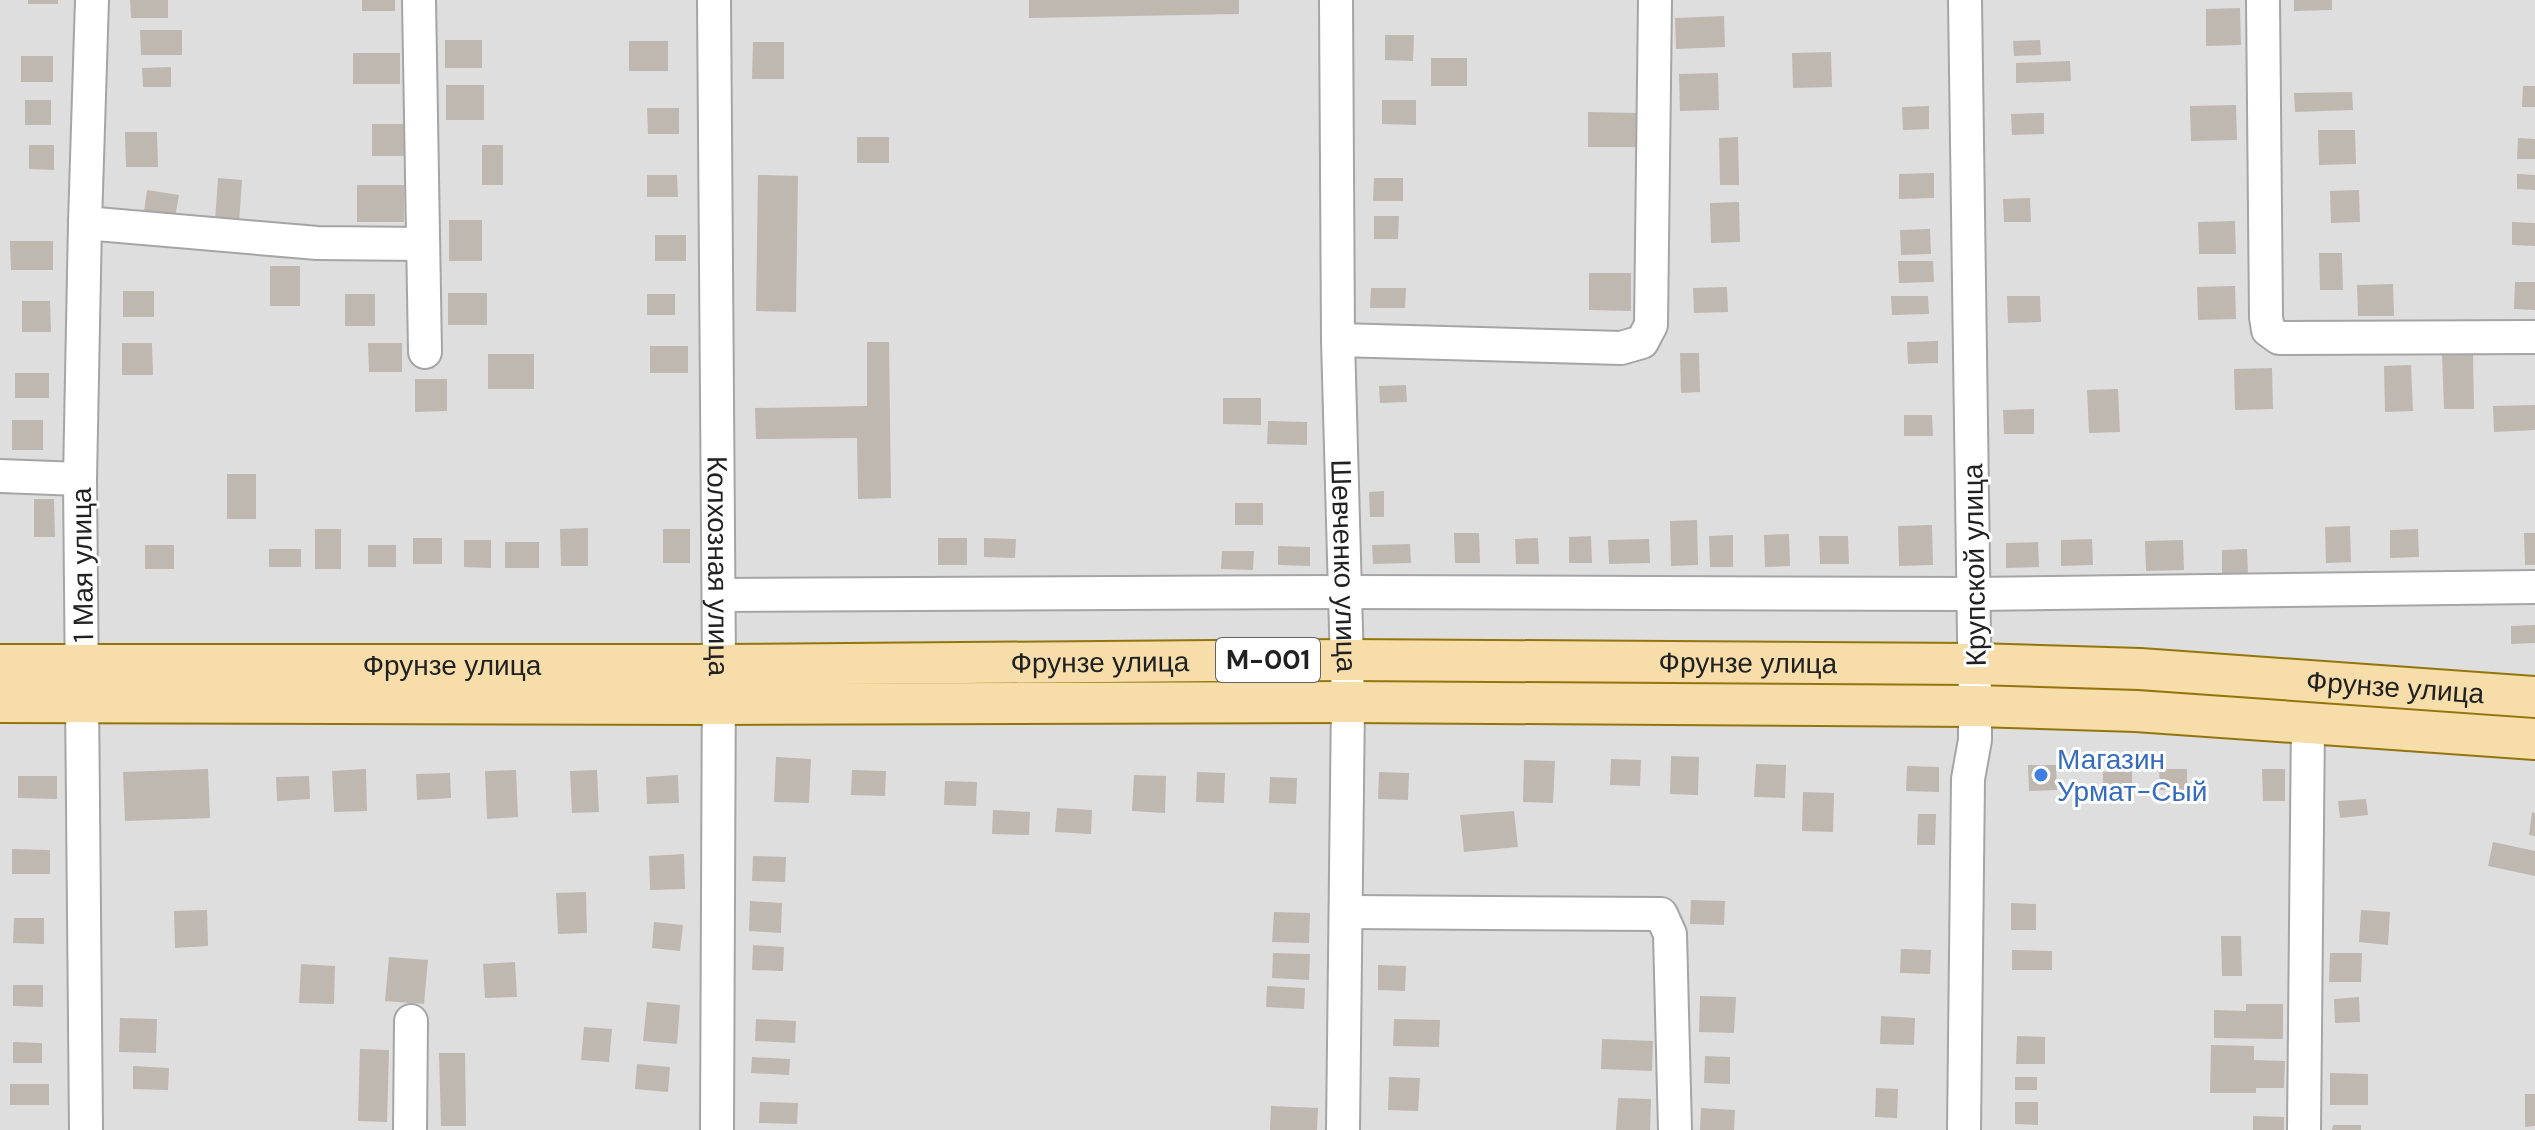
<svg xmlns="http://www.w3.org/2000/svg" width="2535" height="1130" font-family="'DM Sans',sans-serif">
  <rect width="100%" height="100%" fill="#f1efe9"/>
  <!-- residential -->
  <path fill="#dfdede" d="M0,0H2535V1130H0Z"/>
  <!-- building -->
  <path fill="#beb8b1" d="M28,0H58V4H28Z
    M130,0H168V18H131Z
    M362,0H395V11H362Z
    M1029,0H1239V14L1029,18Z
    M2294,0H2332V10L2294,11Z
    M2240,8L2241,45L2206,46V9Z
    M1724,16L1725,47L1676,49L1675,18Z
    M140,30H182V55H141Z
    M1385,35H1414L1413,61L1385,60Z
    M445,40H482V68H445Z
    M2040,40L2041,55L2014,56L2013,41Z
    M629,41H668V71H629Z
    M753,42H784V79H752Z
    M1831,52L1832,87L1793,88L1792,53Z
    M353,53H400V84H353Z
    M21,56H53V82H21Z
    M1431,58H1467V86H1431Z
    M2070,61L2071,81L2016,83V63Z
    M171,67V87H143L142,68Z
    M1718,73L1719,110L1680,111L1679,74Z
    M446,85H484V120H446Z
    M2523,86H2535V107H2522Z
    M2352,92L2353,110L2295,112L2294,93Z
    M25,100H51V125H25Z
    M1382,100H1416V125L1382,124Z
    M2236,105L2237,140L2191,141L2190,106Z
    M1929,106V129L1903,130L1902,107Z
    M647,108H679V134H648Z
    M1588,112L1637,113V147H1588Z
    M2044,113V134L2012,135L2011,114Z
    M372,124H408V156H372Z
    M2318,130H2355L2356,164L2319,165Z
    M125,132H157L158,167H126Z
    M857,137H889V163H857Z
    M1738,137L1739,185H1720L1719,138Z
    M2518,138L2535,139V159H2517Z
    M29,145H54V170L29,169Z
    M482,145H503V185H482Z
    M1934,173V198L1899,199V174Z
    M2517,174L2535,175V190L2517,189Z
    M647,175H677L678,197H647Z
    M758,175L798,176L796,312L756,311Z
    M218,178L242,180L239,223L215,221Z
    M1374,178H1403V201H1373Z
    M357,185H404V222H357Z
    M147,190L179,195L175,217L144,212Z
    M2359,190L2360,222L2331,223L2330,191Z
    M2030,198L2031,222H2004L2003,199Z
    M1739,202L1740,242L1711,243L1710,203Z
    M1374,216H1399L1398,239H1374Z
    M449,220H482V261H449Z
    M2235,221L2236,254H2199L2198,222Z
    M2512,222L2535,223V246L2512,245Z
    M1930,229L1931,254L1901,255L1900,230Z
    M655,235H686V261H655Z
    M10,241H53V270H11Z
    M2319,253H2342L2343,290H2320Z
    M1898,261H1933L1934,282L1899,283Z
    M270,266H300V306H270Z
    M1589,273H1631V311L1589,310Z
    M2515,282H2535V310L2514,309Z
    M2393,284L2394,316H2358L2357,285Z
    M2235,286L2236,319L2198,320L2197,287Z
    M1727,287L1728,312L1694,313L1693,288Z
    M1371,288H1406L1405,308H1370Z
    M123,291H154V317H123Z
    M448,293H487V325H448Z
    M345,294H375V326H345Z
    M647,294H675V315H647Z
    M1891,296H1928L1929,314L1892,315Z
    M2007,296H2040L2041,322L2008,323Z
    M22,301H50L51,332H22Z
    M1938,341V363L1908,364L1907,342Z
    M867,342H889L891,498L858,499L857,438L756,439L755,408L867,406Z
    M122,343H152L153,375H122Z
    M368,343H402V372H369Z
    M650,346H688V373H650Z
    M1680,353H1699L1700,392L1681,393Z
    M2473,353L2474,409H2444L2442,354Z
    M488,354H534V389H488Z
    M2411,365L2413,411L2385,412L2384,366Z
    M2272,368L2273,409L2235,410L2234,369Z
    M15,373H49V398H15Z
    M415,379H447V411L415,412Z
    M1406,385L1407,402L1380,403L1379,386Z
    M2118,389L2120,432L2089,433L2087,390Z
    M1223,398H1261V425L1223,424Z
    M2535,405V430L2494,432L2493,406Z
    M2034,409V434H2004L2003,410Z
    M1904,415H1932L1933,436H1904Z
    M12,420H43V450H12Z
    M1268,421L1307,422V445L1267,444Z
    M227,474H256V519H227Z
    M1384,491V517H1370L1369,492Z
    M34,499H54L55,537H34Z
    M1235,503H1263V525H1235Z
    M1697,520L1698,565L1671,566L1670,521Z
    M1932,525L1933,565L1899,566L1898,526Z
    M2350,526L2351,562L2326,563L2325,527Z
    M588,528V566H561L560,529Z
    M315,529H341V569H315Z
    M663,529H690V563H663Z
    M2418,529L2419,557L2390,558V530Z
    M1454,533H1479L1480,563H1455Z
    M2524,533H2535V565H2525Z
    M1789,534L1790,566L1765,567L1764,535Z
    M1733,535V567H1710L1709,536Z
    M1591,536L1592,563H1569V537Z
    M1819,536H1848L1849,564H1820Z
    M413,538H442V564H413Z
    M938,538H967V565H938Z
    M984,538L1016,539L1015,558L984,557Z
    M1538,538L1539,564H1516L1515,539Z
    M1649,539L1650,563L1609,564L1608,540Z
    M2092,539L2093,565L2061,566V540Z
    M464,540H491V568L464,567Z
    M2183,540L2184,570L2146,571L2145,541Z
    M505,542H539V568H505Z
    M2038,542L2039,567L2006,568V543Z
    M1410,544L1411,563L1373,564L1372,545Z
    M145,545H174V569H145Z
    M368,545H396V567H368Z
    M1278,546L1310,547V566L1278,565Z
    M269,549H301V567H269Z
    M2247,549L2248,573L2222,574V550Z
    M1222,551H1254L1253,570L1221,569Z
    M2535,625V643L2511,644V626Z
    M1671,756L1699,757L1698,795L1670,794Z
    M776,757L811,759L809,803L774,802Z
    M1611,759L1641,760L1640,786L1610,785Z
    M1524,760L1555,761L1553,803L1523,802Z
    M1756,764L1786,765L1785,798L1754,797Z
    M2028,765H2056L2057,790L2029,791Z
    M1907,766L1939,767V792L1906,791Z
    M208,769L210,818L125,821L123,772Z
    M366,769L367,811L334,812L332,771Z
    M2159,769H2187V790H2160Z
    M2262,769H2285V801H2263Z
    M516,770L518,817L487,819L485,771Z
    M597,770L599,812L572,813L570,771Z
    M852,770L886,771L885,796L851,795Z
    M2132,771V794H2103V772Z
    M1197,772L1225,773L1224,803L1196,802Z
    M1379,772L1409,773L1408,800L1378,799Z
    M450,773L451,798L417,800L416,774Z
    M678,775L679,803L647,804L646,777Z
    M1134,775L1166,776L1165,813L1132,811Z
    M18,776H57V799L18,798Z
    M309,776L310,799L277,801L276,777Z
    M1270,777L1297,778L1296,804L1269,803Z
    M945,781L977,782L976,806L944,805Z
    M1803,792L1834,793L1833,832L1802,831Z
    M2366,799L2368,815L2340,818L2338,801Z
    M1057,808L1092,810L1091,834L1055,832Z
    M993,810L1030,812L1029,835L992,834Z
    M1514,811L1518,847L1464,852L1460,815Z
    M2532,812L2535,813V836L2529,835Z
    M1918,814H1936L1935,845H1917Z
    M2493,842L2535,851V876L2488,866Z
    M12,849L50,850V874H12Z
    M684,854L685,889L650,890L649,856Z
    M753,856L786,857L785,882L752,881Z
    M586,892L587,933L558,934L556,893Z
    M1691,900L1725,901L1724,925L1690,924Z
    M750,901L782,903L781,933L749,931Z
    M2011,903L2036,904V930H2011Z
    M207,910L208,946L175,948L174,911Z
    M2361,910L2390,912L2388,945L2359,942Z
    M1274,912L1310,913L1309,943L1272,942Z
    M14,918H44V944L13,943Z
    M654,922L683,925L680,951L652,948Z
    M2221,936H2241L2242,976H2222Z
    M753,945L784,947L783,971L752,970Z
    M1901,949L1931,950L1930,974L1900,973Z
    M2012,950L2052,951V970H2012Z
    M1273,953L1310,954L1309,980L1272,978Z
    M2330,953H2362L2361,982H2329Z
    M389,957L428,960L424,1004L385,1001Z
    M515,962L517,997L485,998L483,964Z
    M301,964L335,966L334,1004L299,1003Z
    M1378,965L1406,966L1405,991L1378,990Z
    M13,985H43V1007L13,1006Z
    M1267,986L1305,988L1304,1009L1266,1007Z
    M1700,996L1736,997L1734,1033L1699,1032Z
    M2359,997L2360,1022L2335,1023L2334,999Z
    M647,1002L680,1005L677,1044L643,1041Z
    M2246,1004H2283V1039L2214,1038V1010L2246,1011Z
    M1881,1016L1915,1018L1914,1045L1880,1044Z
    M120,1018L157,1019L156,1053L119,1052Z
    M756,1019L796,1021L795,1043L755,1041Z
    M1394,1019L1440,1020L1439,1047L1393,1046Z
    M584,1027L612,1029L609,1062L581,1060Z
    M2017,1036L2045,1037V1064H2016Z
    M1602,1039L1653,1041L1652,1071L1601,1069Z
    M13,1042L42,1043V1063H13Z
    M2211,1045L2254,1046V1060L2285,1061L2284,1088H2256V1093H2210Z
    M360,1049L389,1050L387,1122L358,1121Z
    M439,1053H465L466,1126H441Z
    M1705,1056L1730,1057V1084L1704,1083Z
    M752,1057L790,1059L789,1075L751,1073Z
    M637,1064L670,1067L668,1092L635,1089Z
    M133,1066L169,1068L168,1090L133,1089Z
    M2330,1073L2368,1074V1105H2330Z
    M1389,1077L1420,1078L1418,1111L1388,1110Z
    M2015,1077H2037V1090H2015Z
    M10,1084H49V1105H10Z
    M1876,1088L1898,1089L1897,1118L1875,1117Z
    M2525,1094H2535V1126L2525,1127Z
    M1618,1098L1651,1099L1650,1130H1616Z
    M760,1102L798,1103L797,1124L759,1123Z
    M2015,1102H2038V1125L2015,1124Z
    M1271,1106L1318,1108L1317,1130H1270Z
    M1701,1108L1735,1110L1734,1130H1700Z
    M2253,1116L2284,1117V1130H2253Z
    M2333,1125H2361V1130H2332Z"/>
  <g fill="none" stroke-linecap="round" stroke-linejoin="round">
    <!-- minor casing -->
    <g stroke="#a5a5a5" stroke-width="36">
      <g id="minor">
        <path d="M419,0L425,352"/>
        <path id="s1" d="M714,0L719,665L717,1130"/>
        <path id="s2" d="M1336,0L1338,340L1348,702L1343,1130"/>
        <path d="M2263,0L2266,317L2268,330L2279,338L2535,337"/>
        <path d="M85,223L317,243L423,244"/>
        <path d="M1338,340L1621,348L1642,342L1651,325L1655,0"/>
        <path d="M0,476L80,479"/>
        <path d="M719,595L1345,592L1974,594L2535,587"/>
        <path d="M1347,912L1661,914L1670,934L1675,1130"/>
        <path d="M86,1130L80,479L85,223L92,0"/>
        <path d="M410,1130L411,1021"/>
        <path d="M1964,1130L1968,779L1975,740V706L1965,0"/>
        <path d="M2304,1130L2308,722"/>
      </g>
    </g>
    <!-- major casing -->
    <g stroke="#93750b" stroke-width="44">
      <g id="major">
        <path id="s3" d="M0,665H719L1348,660L1975,664L2140,669L2535,697"/>
        <path d="M0,702L719,704L1348,702L1975,706L2136,711L2535,739"/>
      </g>
    </g>
    <!-- minor -->
    <use href="#minor" stroke="#fff" stroke-width="32"/>
    <!-- major -->
    <use href="#major" stroke="#f6dda9" stroke-width="40"/>
  </g>
  <!-- markers -->
  <circle fill="#3f7fe0" stroke="#fff" stroke-width="3" cx="2041" cy="775" r="8"/>
  <g text-anchor="middle" stroke-width="6" stroke-linejoin="round" paint-order="stroke">
    <!-- shield labels -->
    <rect fill="#fff" stroke="#646464" stroke-width="2" x="1216" y="638" width="104" height="44" rx="6"/>
    <g font-size="26" font-weight="bold" fill="#212121">
      <text x="1268" y="669">M-001</text>
    </g>
    <!-- street labels -->
    <g font-size="28" fill="#212121" stroke="#fff">
      <text transform="translate(82 565) rotate(-91)" y="10">1 Мая улица</text>
      <text dy="10" stroke="none"><textPath href="#s1" startOffset="566">Колхозная улица</textPath></text>
      <text dy="10" stroke="none"><textPath href="#s2" startOffset="566">Шевченко улица</textPath></text>
      <text transform="translate(1974 565) rotate(-91)" y="10">Крупской улица</text>
      <text dy="10" stroke="none"><textPath href="#s3" startOffset="1100">Фрунзе улица</textPath></text>
      <text dy="10" stroke="none"><textPath href="#s3" startOffset="1748">Фрунзе улица</textPath></text>
      <text dy="10" stroke="none"><textPath href="#s3" startOffset="452">Фрунзе улица</textPath></text>
      <text dy="10" stroke="none"><textPath href="#s3" startOffset="2396">Фрунзе улица</textPath></text>
    </g>
    <!-- shop labels -->
    <g font-size="28" fill="#366cbe" stroke="#fff" text-anchor="start">
      <text x="2057" y="769">Магазин<tspan x="2057" dy="32">Урмат-Сый</tspan></text>
    </g>
  </g>
</svg>
